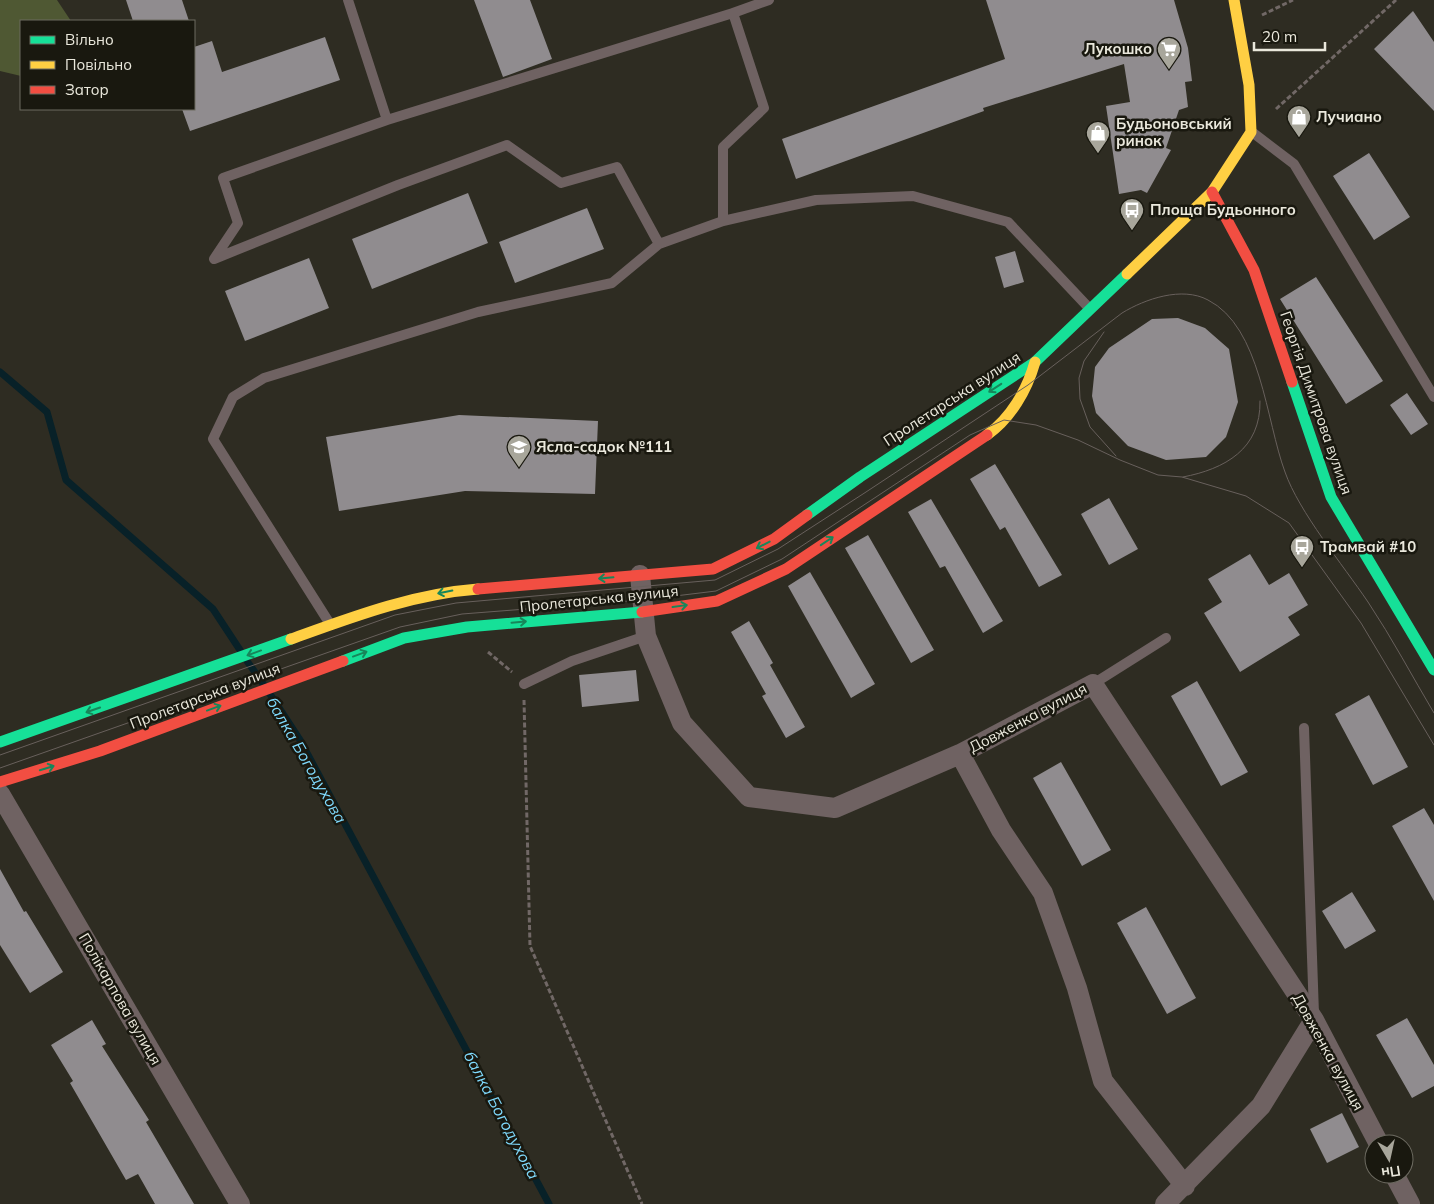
<svg xmlns="http://www.w3.org/2000/svg" width="1434" height="1204" font-family="Mulish,sans-serif">
  <rect width="100%" height="100%" fill="#2e2c22"/>
  <!-- green -->
  <path fill="#4f5833" d="M0,0H57L71,21H21V76L0,71Z"/>
  <g fill="none" stroke-linecap="round" stroke-linejoin="round">
    <!-- stream -->
    <path stroke="#082128" stroke-width="7" d="M0,372L47,412L66,480L213,609L240,650
      M247,661L264,685
      M270,694L300,740L549,1204"/>
  </g>
  <!-- building -->
  <path fill="#908c8f" d="M126,0H182L189,21H133Z
    M474,0H530L552,59L503,77Z
    M986,0H1174L1188,48L1192,81L1185,82L1188,107L1179,110L1166,148L1171,150L1147,193L1141,190L1119,194L1106,106L1130,102L1124,64L983,108L984,111L796,179L782,139L1005,59Z
    M1413,11L1434,42V111L1374,49Z
    M325,37L340,80L190,131L182,109H194V47L212,41L222,72Z
    M1369,153L1410,217L1374,240L1333,176Z
    M468,193L488,243L372,289L352,239Z
    M587,208L604,249L515,283L499,242Z
    M1015,251L1024,282L1004,288L995,257Z
    M309,258L329,308L245,341L225,291Z
    M1316,277L1383,381L1346,404L1280,299Z
    M1178,318L1205,328L1229,349L1238,402L1226,437L1206,457L1166,460L1128,446L1096,413L1092,396L1095,367L1109,348L1152,319Z
    M1407,393L1428,424L1411,435L1390,405Z
    M459,415L598,421L595,494L465,491L339,511L326,437Z
    M995,464L1062,575L1039,587L1005,527L1000,530L970,479Z
    M1109,498L1138,549L1109,565L1081,514Z
    M931,499L1003,621L983,633L945,566L940,568L908,512Z
    M868,535L934,650L911,663L845,548Z
    M1250,554L1269,585L1289,573L1308,605L1288,617L1300,635L1240,672L1204,613L1222,602L1208,579Z
    M810,572L875,684L851,698L788,586Z
    M749,621L773,663L770,665L805,727L786,738L762,696L766,694L731,632Z
    M636,670L639,701L582,707L579,675Z
    M1197,681L1248,772L1221,786L1171,696Z
    M1369,695L1408,767L1373,785L1335,714Z
    M1061,762L1111,850L1082,866L1033,778Z
    M1424,808L1434,825V901L1392,826Z
    M0,869L24,912L26,911L63,972L30,993L0,945Z
    M1352,892L1376,931L1345,949L1322,911Z
    M1146,907L1196,998L1167,1014L1117,923Z
    M1407,1018L1434,1065V1086L1412,1098L1376,1035Z
    M92,1020L106,1044L102,1046L149,1120L146,1122L194,1204H155L138,1174L126,1180L70,1083L73,1081L51,1045Z
    M1342,1113L1359,1147L1327,1163L1310,1129Z"/>
  <g fill="none" stroke-linecap="round" stroke-linejoin="round">
    <!-- path -->
    <path stroke="#716866" stroke-width="3" stroke-dasharray="5 2.5" stroke-linecap="butt" d="M1262,15L1293,0
      M1276,109L1396,0
      M488,652L512,672
      M524,700L530,946L642,1204"/>
    <!-- lane -->
    <path stroke="#6f6262" stroke-width="10" d="M348,0L387,120
      M733,13L769,0
      M1252,132L1294,164L1434,397
      M214,259L398,185L507,145L561,183L617,167L659,244L723,221L816,200L913,196L1008,222L1089,308
      M214,259L238,223L223,178L387,120L733,13L764,108L723,147V221
      M330,624L213,439L233,397L264,378L478,312L612,283L659,244
      M524,684L572,661L646,636
      M1093,684L1166,638
      M1304,728L1314,1014"/>
    <!-- street -->
    <path stroke="#6f6262" stroke-width="20" d="M640,575L646,636L682,723L749,797L835,808L960,754L1093,684L1314,1020L1379,1144
      M960,754L1001,830L1043,893L1077,988L1103,1081L1185,1186
      M0,794L240,1204
      M1394,1174L1410,1204
      M1165,1204L1261,1106L1314,1020"/>
    <!-- fast -->
    <path stroke="#16e098" stroke-width="11" d="M1292,382L1331,497L1434,670
      M807,515L860,477L1035,362L1127,274
      M343,661L404,638L467,627L642,612
      M0,742L291,639"/>
    <!-- slow -->
    <path stroke="#ffcf43" stroke-width="11" d="M1127,274L1212,192L1251,132L1249,85L1234,0
      M987,435C1011,418 1027,390 1035,362
      M291,639C352,617 412,594 478,589"/>
    <!-- jam -->
    <path stroke="#f24e42" stroke-width="11" d="M1212,192L1254,270L1292,382
      M478,589L713,569L774,539L807,515
      M642,612L717,601L786,569L987,435
      M0,782L100,751L343,661"/>
    <!-- tram -->
    <path stroke="#68605c" stroke-width="1" d="M1104,332L1084,361L1079,378L1080,399L1090,427L1116,456
      M1183,477C1225,469 1261,449 1260,401
      M0,755L395,615L456,603L715,580L778,549L866,492L1028,385L1122,313C1145,299 1182,286 1208,300C1261,327 1266,421 1285,472C1299,512 1343,565 1368,602C1392,638 1412,676 1434,713
      M0,768L400,627L462,614L642,600L716,591L782,559L970,435L1004,420L1036,425L1078,440L1120,460L1158,475L1182,477L1246,496L1289,523L1361,623L1434,745"/>
  </g>
  <!-- one-way arrows -->
  <defs><path id="oneway-shaft" d="M-6 0H5M1.5-3L5.5 0L1.5 3" fill="none" stroke-width="1.6" stroke-linecap="round" stroke-linejoin="round" transform="scale(1.25)"/></defs>
  <g stroke="#17865a">
    <use href="#oneway-shaft" transform="translate(995 388) rotate(147)"/>
    <use href="#oneway-shaft" transform="translate(827 541) rotate(-34)"/>
    <use href="#oneway-shaft" transform="translate(763 545) rotate(153)"/>
    <use href="#oneway-shaft" transform="translate(606 578) rotate(175)"/>
    <use href="#oneway-shaft" transform="translate(445 592) rotate(169)"/>
    <use href="#oneway-shaft" transform="translate(680 606) rotate(-8)"/>
    <use href="#oneway-shaft" transform="translate(519 622) rotate(-5)"/>
    <use href="#oneway-shaft" transform="translate(254 653) rotate(160)"/>
    <use href="#oneway-shaft" transform="translate(360 654) rotate(-20)"/>
    <use href="#oneway-shaft" transform="translate(214 708) rotate(-20)"/>
    <use href="#oneway-shaft" transform="translate(93 710) rotate(161)"/>
    <use href="#oneway-shaft" transform="translate(47 768) rotate(-17)"/>
  </g>
  <!-- icons -->
  <defs>
    <g id="supermarket-pin" transform="scale(1.25)"><path d="M0 17L-7.5 6A9.5 9.5 0 1 1 7.5 6Z" fill="#a8a69b" stroke="#19180f"/><path d="M-6-5.5h2.5l.6 2H6L4.5 2H-2.5L-4.4-4H-6ZM-1.5 3.2a1.3 1.3 0 1 0 .1 0ZM3 3.2a1.3 1.3 0 1 0 .1 0Z" fill="#fff"/></g>
    <g id="shop-pin" transform="scale(1.25)"><path d="M0 17L-7.5 6A9.5 9.5 0 1 1 7.5 6Z" fill="#a8a69b" stroke="#19180f"/><path d="M-5-2.5h2.3a2.7 3.5 0 0 1 5.4 0H5L5.5 6h-11ZM-1.5-2.5h3a1.5 2.3 0 0 0-3 0Z" fill="#fff"/></g>
    <g id="bus-pin" transform="scale(1.25)"><path d="M0 17L-7.5 6A9.5 9.5 0 1 1 7.5 6Z" fill="#a8a69b" stroke="#19180f"/><path d="M-5-6H5V4H4V6H2V4H-2V6H-4V4H-5ZM-3.5-4V0h7V-4ZM-3.5 1.2v1.5H-2V1.2ZM2 1.2v1.5H3.5V1.2Z" fill="#fff"/></g>
    <g id="school-pin" transform="scale(1.25)"><path d="M0 17L-7.5 6A9.5 9.5 0 1 1 7.5 6Z" fill="#a8a69b" stroke="#19180f"/><path d="M0-5L7-2L0 1L-7-2ZM-4 1L0 2.5L4 1V4Q0 6-4 4Z" fill="#fff"/></g>
  </defs>
  <g fill-rule="evenodd">
    <use href="#supermarket-pin" x="1169" y="49"/>
    <use href="#shop-pin" x="1299" y="117"/>
    <use href="#shop-pin" x="1098" y="133"/>
    <use href="#bus-pin" x="1132" y="210"/>
    <use href="#school-pin" x="519" y="447"/>
    <use href="#bus-pin" x="1302" y="547"/>
  </g>
  <g text-anchor="middle" stroke-width="5" stroke-linejoin="round" paint-order="stroke">
    <!-- poi labels -->
    <g font-size="15" font-weight="bold" fill="#eae8dc" stroke="#19180f" text-anchor="start">
      <text x="1152" y="54" text-anchor="end">Лукошко</text>
      <text x="1316" y="122">Лучиано</text>
      <text x="1116" y="129">Будьоновський<tspan x="1116" dy="17">ринок</tspan></text>
      <text x="1150" y="215">Площа Будьонного</text>
      <text x="536" y="452">Ясла-садок №111</text>
      <text x="1320" y="552">Трамвай #10</text>
    </g>
    <!-- street labels -->
    <g font-size="15" fill="#eae8dc" stroke="#19180f">
      <text transform="translate(952 399) rotate(-33)" y="5">Пролетарська вулиця</text>
      <text transform="translate(1316 403) rotate(71)" y="5">Георгія Димитрова вулиця</text>
      <text transform="translate(599 599) rotate(-6)" y="5">Пролетарська вулиця</text>
      <text transform="translate(205 696) rotate(-21)" y="5">Пролетарська вулиця</text>
      <text transform="translate(1028 718) rotate(-28)" y="5">Довженка вулиця</text>
      <text transform="translate(120 999) rotate(60)" y="5">Полікарпова вулиця</text>
      <text transform="translate(1328 1052) rotate(61)" y="5">Довженка вулиця</text>
    </g>
    <!-- water labels -->
    <g font-size="16" font-style="italic" fill="#7fd9fc" stroke="#19180f">
      <text transform="translate(307 760) rotate(60)" y="6">балка Богодухова</text>
      <text transform="translate(502 1115) rotate(62)" y="6">балка Богодухова</text>
    </g>
  </g>
  <!-- legend -->
  <rect x="20" y="20" width="175" height="90" fill="#19180f" stroke="#6d6b61"/>
  <rect x="30" y="36" width="25" height="8" fill="#16e098" stroke="#6d6b61"/>
  <text x="65" y="45" font-size="15" fill="#eae8dc">Вільно</text>
  <rect x="30" y="61" width="25" height="8" fill="#ffcf43" stroke="#6d6b61"/>
  <text x="65" y="70" font-size="15" fill="#eae8dc">Повільно</text>
  <rect x="30" y="86" width="25" height="8" fill="#f24e42" stroke="#6d6b61"/>
  <text x="65" y="95" font-size="15" fill="#eae8dc">Затор</text>
  <!-- north arrow -->
  <g transform="translate(1389 1159) rotate(171)"><circle r="24" fill="#19180f" stroke="#6d6b61"/>
  <path d="M0-4L9 19L0 12L-9 19Z" fill="#a8a69b"/>
  <text y="-8" font-size="14" font-weight="bold" text-anchor="middle" fill="#eae8dc">Пн</text>
  </g>
  <!-- scale -->
  <path d="M1254 42v8h71v-8" fill="none" stroke="#eae8dc" stroke-width="2.5"/>
  <text x="1262" y="42" font-size="15" fill="#eae8dc" stroke="#19180f" stroke-width="4" paint-order="stroke">20 m</text>
</svg>
